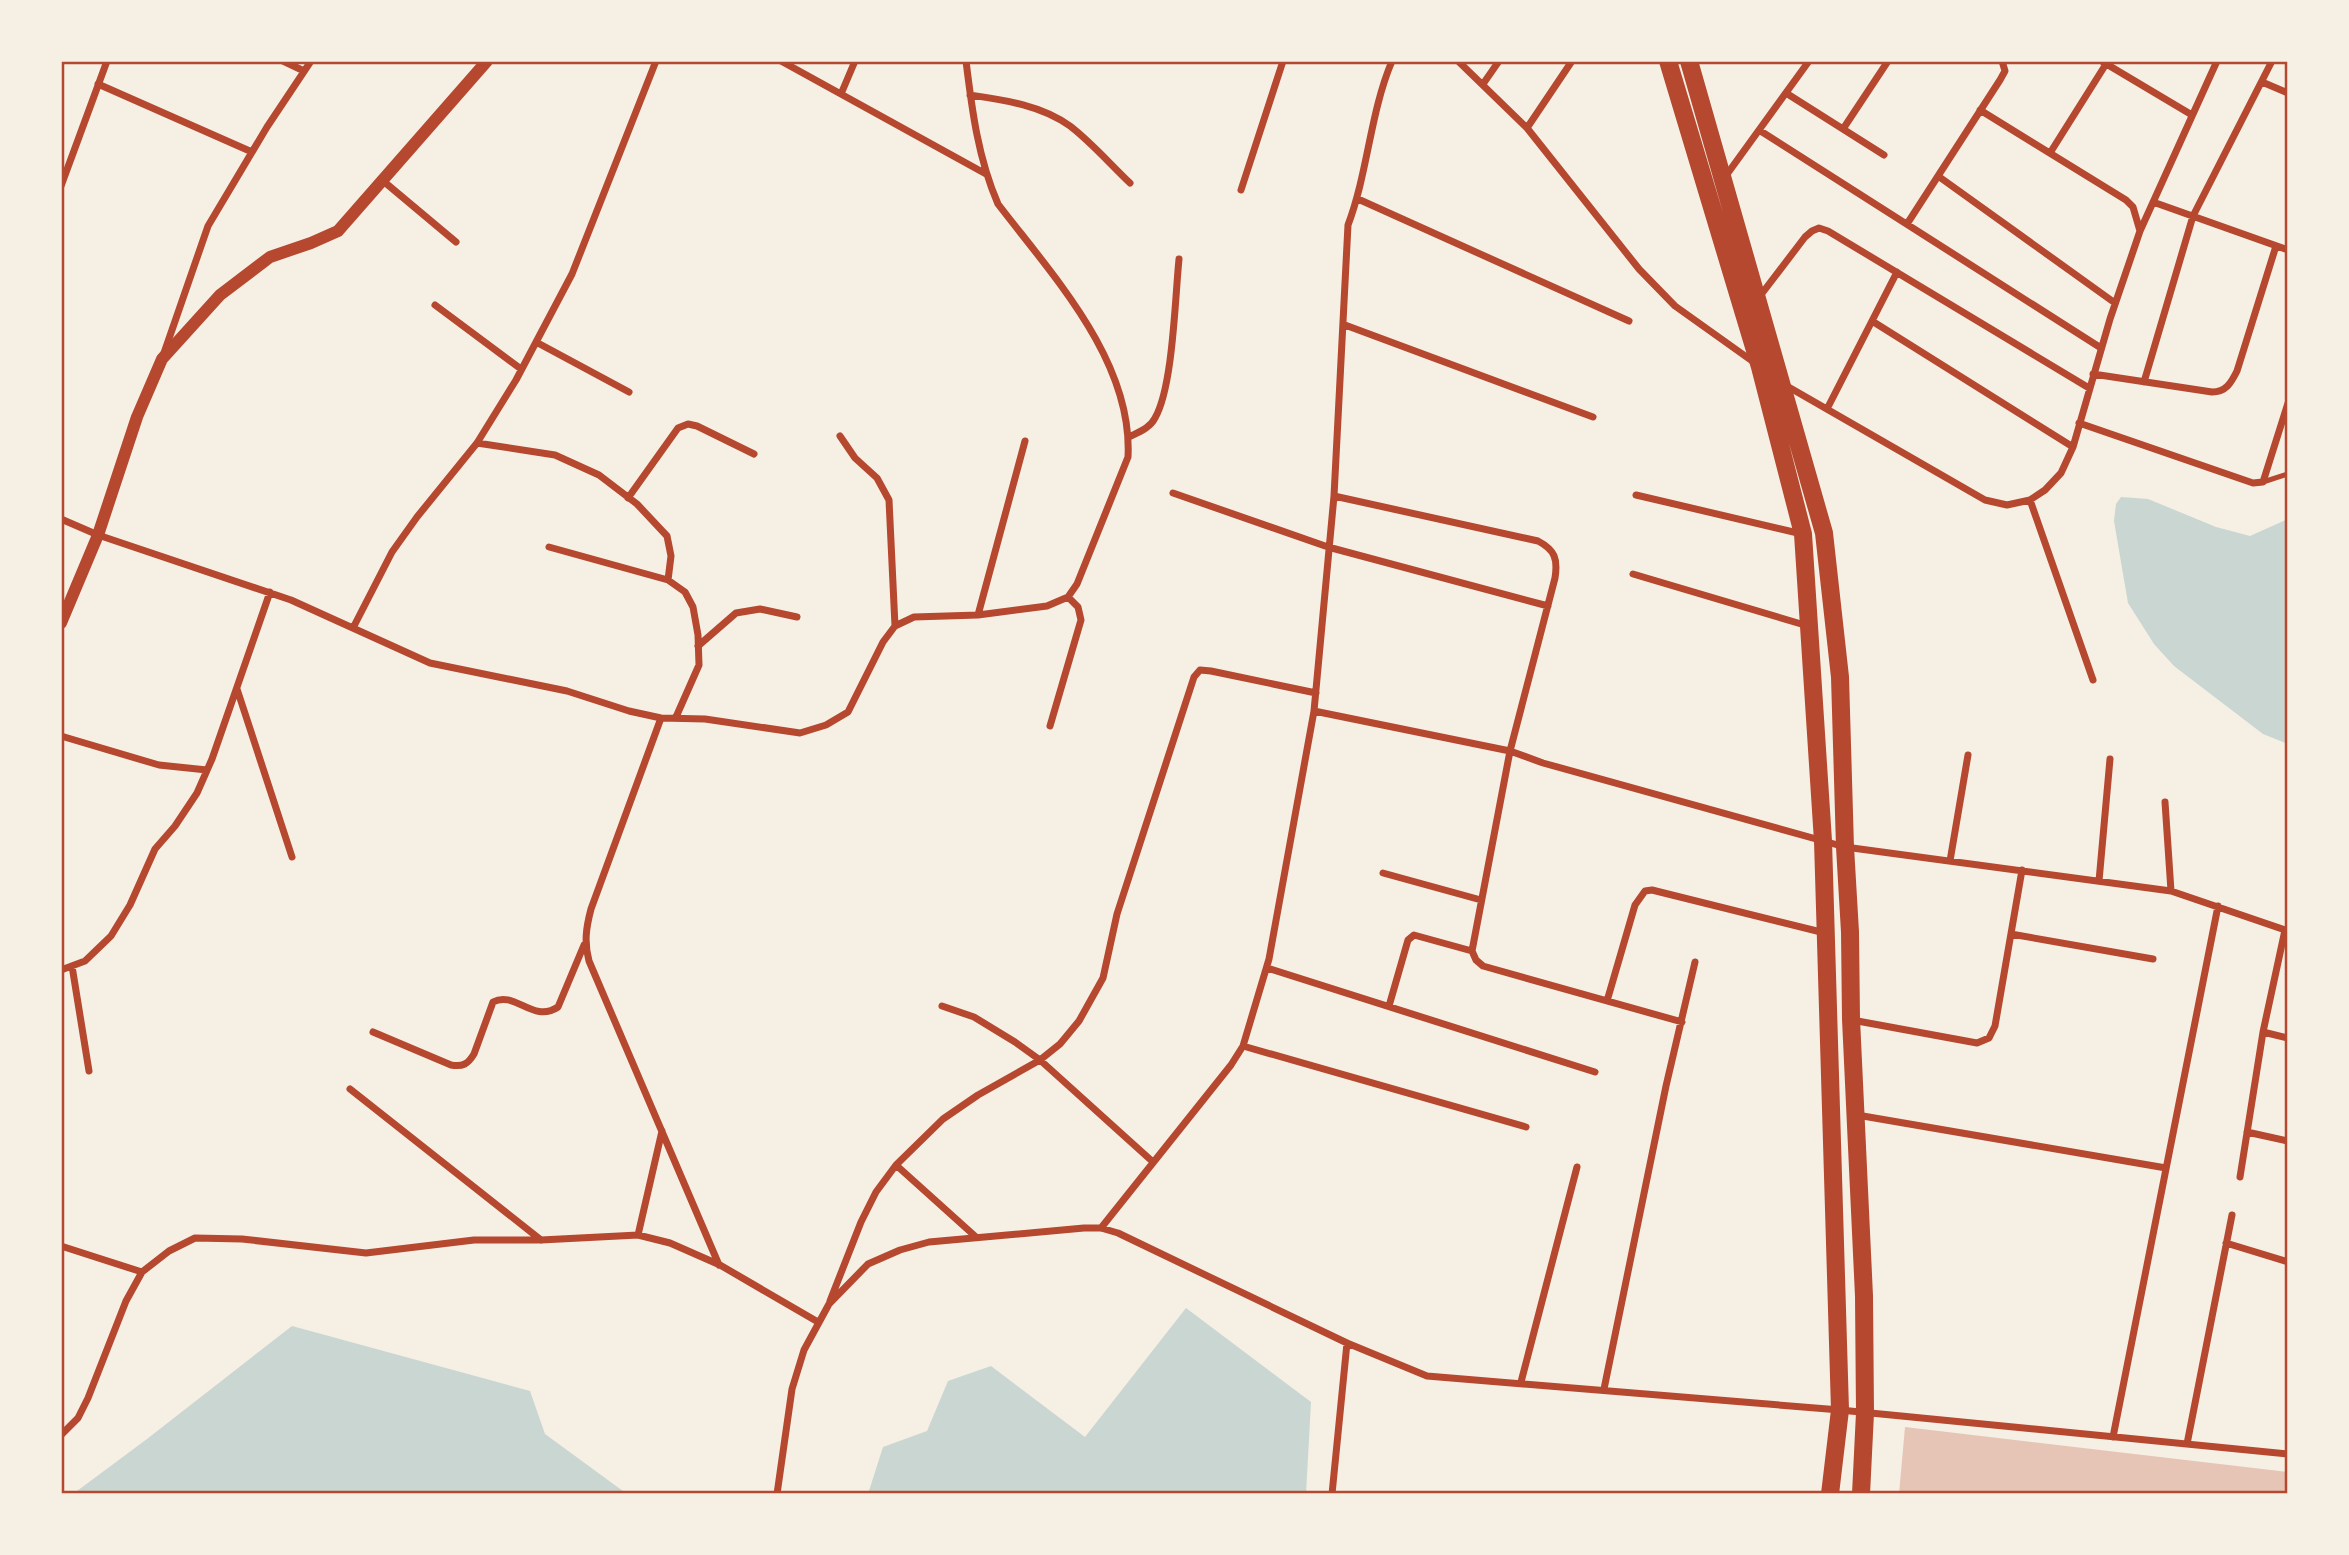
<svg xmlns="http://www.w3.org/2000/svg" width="2349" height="1555" font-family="'PT Serif',serif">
  <rect width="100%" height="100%" fill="#f6efe4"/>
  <!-- water -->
  <path fill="#c9d6d2" d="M2121,497L2148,499L2216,527L2250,536L2288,519V744L2263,734L2174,666L2154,644L2128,603L2114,521L2116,504Z
    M1186,1308L1311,1402L1306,1494H868L883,1447L927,1431L948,1381L991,1366L1085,1437Z
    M292,1326L530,1391L545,1434L627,1494H73L147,1439Z"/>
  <!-- building -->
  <path fill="#e6c5b7" d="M1905,1427L2288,1472V1494H1899Z"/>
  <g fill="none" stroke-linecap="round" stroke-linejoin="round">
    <!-- service -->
    <path stroke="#b5482f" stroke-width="5" d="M2263,482L2288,474"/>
    <!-- minor -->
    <path stroke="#b5482f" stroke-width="7" d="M283,61L304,71
      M781,61L986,174
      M1458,61L1527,128L1639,269L1675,306L1755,363
      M2103,62L2192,115
      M2262,82L2288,93
      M98,84L252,152
      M1483,84L1499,61
      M1786,93L1884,155
      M841,94L855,61
      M970,95C1004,100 1041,105 1070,126C1091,142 1110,164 1130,183
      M1980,110L2126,200L2133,207L2140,231
      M1527,128L1572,61
      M1843,129L1888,61
      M1759,130L2101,348
      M2050,153L2106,64
      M1938,176L2115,303
      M1725,177L1809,61
      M382,180L456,242
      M61,186L107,61
      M1241,190L1283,61
      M1358,199L1629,321
      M2153,202L2288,250
      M1907,224L2000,80L2005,71L2002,61
      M1760,296L1805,237L1812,231L1819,228L1828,231L2089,388
      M435,305L521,369
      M1872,321L2073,447
      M1345,325L1593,417
      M536,342L629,392
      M164,353L208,226L267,127L311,61
      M2093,374L2212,392C2226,392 2231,383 2237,371L2276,246
      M2144,382L2193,216L2272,61
      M1785,385L1985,500L2007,505L2030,500L2045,490L2061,473L2073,447L2110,319L2140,231L2217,61
      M1827,409L1897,272
      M2079,423L2253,483L2263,482L2288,403
      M840,436L855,458L877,478L889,500L895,626
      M1129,437C1139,432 1150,428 1155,418C1173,387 1175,298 1179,259
      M477,443L555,455L599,475L637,504L667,536L671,556L668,580
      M1173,493L1328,547L1548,606
      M1636,495L1802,534
      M1334,496L1538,541C1555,550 1558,559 1555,578L1510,751L1472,951L1476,960L1483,966L1682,1022
      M628,498L678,428L688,424L697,426L754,454
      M2030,500L2093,680
      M61,519L98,535L291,600L430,663L567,691L629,711L661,718L705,719L800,733L826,725L848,712L883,642L895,626L914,617L978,615L1047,606L1068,597L1077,584L1128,457C1133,361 1053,276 998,204C978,158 972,110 966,61
      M549,547L668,580L685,592L693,607L698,635L699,665L676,717
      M1633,574L1808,626
      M978,615L1025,441
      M353,628L392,552L417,517L477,443L516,380L572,274L656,61
      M698,646L736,613L760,609L797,617
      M237,689L292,857
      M1314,711L1510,751L1543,763L1845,847L2171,891L2288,931
      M661,718L591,909C586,928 584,942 589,961L719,1265
      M1050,726L1081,620L1078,607L1068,597
      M61,736L159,765L207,770
      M2165,802L2171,891
      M1950,861L1968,755
      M1383,873L1481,900
      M2099,881L2110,759
      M2011,934L2153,959
      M72,966L89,1071
      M1267,968L1595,1072
      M61,970L85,961L111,936L130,905L155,849L175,826L197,793L212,759L270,592
      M1607,1001L1635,905L1645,891L1652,890L1825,933
      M942,1006L974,1017L1015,1042L1040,1060L1153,1162
      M1389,1006L1408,940L1414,935L1472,951
      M1852,1020L1977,1043L1989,1038L1995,1026L2022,870
      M373,1032L451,1065C463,1067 468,1064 474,1054L493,1002C515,990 533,1024 558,1007L584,945
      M2263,1032L2288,1038
      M1243,1046L1526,1127
      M350,1089L541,1240
      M1857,1115L2166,1168
      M2247,1132L2288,1141
      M896,1165L976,1237
      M2240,1177L2263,1032L2285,930
      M1101,1228L1231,1065L1243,1046L1269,959L1314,711L1334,496L1348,225C1368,172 1370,113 1392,61
      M638,1235L662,1131
      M2226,1243L2288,1262
      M61,1246L142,1272
      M830,1301L861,1222L876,1192L896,1165L943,1119L978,1095L1040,1060L1060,1044L1079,1021L1103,978L1117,914L1194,677L1200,670L1211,671L1316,693
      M1521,1382L1577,1167
      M1604,1389L1666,1086L1695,962
      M61,1435L78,1418L88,1398L126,1301L142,1272L169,1251L195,1238L242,1239L366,1253L474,1240H541L638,1235L670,1243L720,1265L818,1322
      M2113,1437L2218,906
      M2187,1444L2232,1215
      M777,1494L792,1389L804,1350L829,1304L868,1264L900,1250L929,1242L1084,1228H1101L1118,1233L1347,1343L1427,1376L1840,1410L2288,1454
      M1332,1494L1347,1343"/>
    <!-- tertiary -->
    <path stroke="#b5482f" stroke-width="12" d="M61,623L98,535L137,417L162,359L220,295L270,257L311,243L338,231L487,61"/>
    <!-- primary -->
    <path stroke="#b5482f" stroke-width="18" d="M1668,61L1760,367L1803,534L1823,841L1840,1410L1830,1494
      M1689,61L1824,533L1840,677L1845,847L1850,932L1851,1019L1864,1296L1865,1413L1861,1494"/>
  </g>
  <!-- border -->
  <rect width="2349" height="1555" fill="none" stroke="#f6efe4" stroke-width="126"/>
  <rect x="63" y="63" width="2223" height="1429" fill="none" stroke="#b5482f" stroke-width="2.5"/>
</svg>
